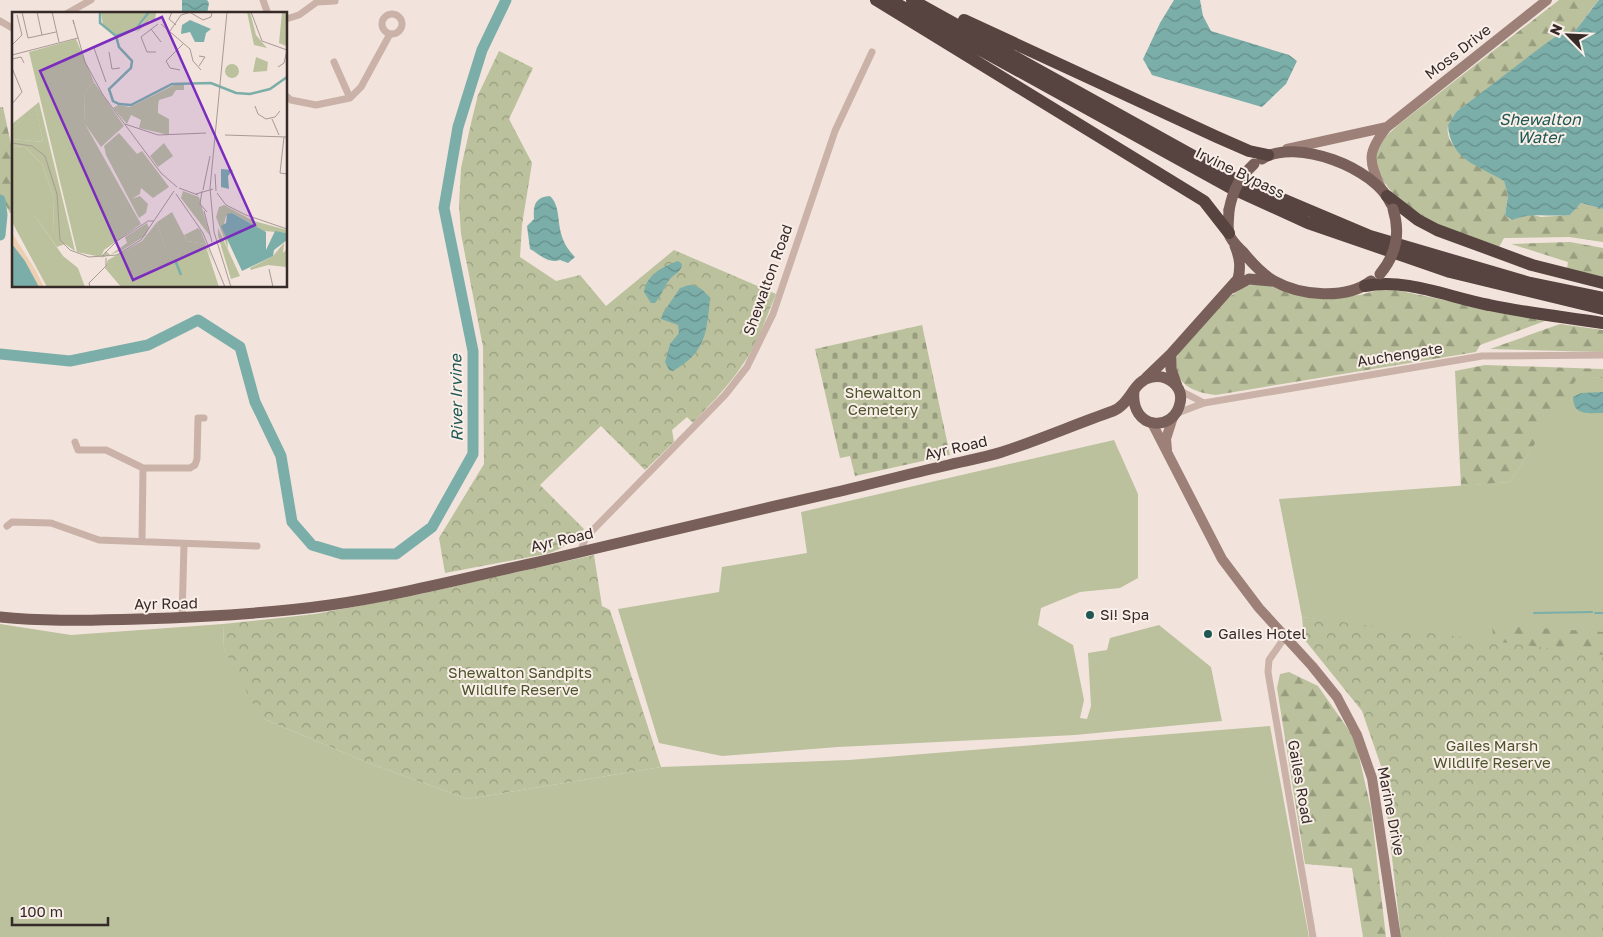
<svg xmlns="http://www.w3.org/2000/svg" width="1603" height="937" font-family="'Golos Text',sans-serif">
  <defs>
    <pattern id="forest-firs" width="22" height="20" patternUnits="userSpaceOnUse" patternTransform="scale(1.25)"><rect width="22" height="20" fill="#bac19c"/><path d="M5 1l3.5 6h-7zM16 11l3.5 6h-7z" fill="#989d7f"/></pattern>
    <pattern id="cemetery-stones" width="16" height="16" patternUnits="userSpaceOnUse" patternTransform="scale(1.25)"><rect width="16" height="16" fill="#bac19c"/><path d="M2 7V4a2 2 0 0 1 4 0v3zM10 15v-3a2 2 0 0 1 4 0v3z" fill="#989d7f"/></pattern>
    <pattern id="park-crowns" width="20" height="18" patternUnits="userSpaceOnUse" patternTransform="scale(1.25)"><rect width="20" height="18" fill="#bac19c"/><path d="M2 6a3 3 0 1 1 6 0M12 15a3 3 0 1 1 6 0" fill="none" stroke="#989d7f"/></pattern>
    <pattern id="water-waves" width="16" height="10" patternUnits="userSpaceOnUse" patternTransform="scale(1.25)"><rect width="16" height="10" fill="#7baea9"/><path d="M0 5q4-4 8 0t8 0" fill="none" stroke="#668e8a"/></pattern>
  </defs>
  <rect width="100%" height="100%" fill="#f2e4dc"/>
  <!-- green -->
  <path fill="#bac19c" d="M1578,376L1603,378V655L1498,647L1302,617L1279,499L1510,482Z
    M1114,440L1138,494V578L1120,588L1080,592L1041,608L1038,625L1073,645L1084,700L1080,718L1087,719L1091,706L1088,653L1107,650L1110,638L1159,625L1211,667L1222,721L1075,735L838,747L722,756L659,743L618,609L719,592L722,567L807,553L801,512Z
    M0,624L71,635L223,624L224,649L264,719L371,764L468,799L661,767L849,760L1270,726L1309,937H0Z"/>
  <!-- forest -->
  <path fill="url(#forest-firs)" d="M1559,0H1599C1589,10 1583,23 1572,35H1558L1456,112C1454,116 1449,122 1448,126C1443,152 1487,171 1504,180L1508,195L1505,215L1511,220L1529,214L1541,217L1570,215L1581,203L1603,209V242L1569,237L1504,238L1499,247C1479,240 1453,236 1434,226C1413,215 1368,178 1377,151C1380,140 1390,133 1398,125Z
    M0,107H3L14,158V213H10L0,195Z
    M1570,242L1603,248V277L1567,269L1568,262L1511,244Z
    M1260,282L1320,298L1360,295L1386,288L1545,321L1480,345L1476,352L1216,395C1188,392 1169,380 1179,350C1202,326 1226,289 1260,282Z
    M1560,324L1603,330V352L1490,349Z
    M1485,365L1603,369V378L1578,377L1510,482L1461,486L1455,371Z
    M1492,625L1603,632V758L1506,761Z
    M1289,672L1318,686L1355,739L1371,809L1386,937H1363L1352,868L1305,864L1277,688L1280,674Z"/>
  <!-- cemetery -->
  <path fill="url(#cemetery-stones)" d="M922,325L950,455L855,476L850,456L840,458L815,349Z"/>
  <!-- park -->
  <path fill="url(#park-crowns)" d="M499,51L533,68L509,119L532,163L522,225L520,257L556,281L580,275L606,306L674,250L776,294C766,318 758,343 743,364C729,386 710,404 693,423L687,417L672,430L674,442L645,470L601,426L540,485L584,529C573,542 563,549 546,554L445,573L439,538L484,464L483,347L461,234L459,205L461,168L472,119L478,95Z
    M594,555L602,606L610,610L661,767L468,799L371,764L264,719L253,704L224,649L223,624L315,614L407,597Z
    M1302,617L1603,655V937H1401L1382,769L1362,711L1304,639Z"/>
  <!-- water -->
  <path fill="url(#water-waves)" d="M182,0H207L209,3L207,14H182Z
    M1174,0H1200L1203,16L1211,31L1289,55L1297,61L1286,84L1262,107L1152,75L1143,59L1160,23Z
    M1599,0H1603V209L1581,203L1570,215C1549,217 1531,212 1512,220L1505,215L1508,195L1504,181C1478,165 1450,160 1448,125L1456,112L1545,44L1558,35L1572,34C1583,23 1589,11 1599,0Z
    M550,196C565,211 551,233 575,257L568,263L560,260C548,264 539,254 530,249L527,226L534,219C533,205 535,197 550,196Z
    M678,261L682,264C681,273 675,273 670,279C664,286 662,295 655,303H651L644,292C646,275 664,266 678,261Z
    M689,285C699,285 704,291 710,298C707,333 705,353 673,371L669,370L665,362L670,344L679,333L678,325L661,319L663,313L680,288Z
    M1603,392V413C1588,413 1573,416 1573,397L1581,393Z"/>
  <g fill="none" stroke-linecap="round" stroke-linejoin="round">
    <!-- stream -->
    <path stroke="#7baea9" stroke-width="2" d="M1534,613L1592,612
      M1595,613H1603"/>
    <!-- river -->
    <path stroke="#7baea9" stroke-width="11" d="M0,200L2,215L0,235
      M0,354L70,361L148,345L198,320L240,347L255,402L281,456L292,522L312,545L342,554H396L432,527L473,454V351L444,208L458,127L482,50L506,0"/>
    <!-- street -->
    <path stroke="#cab2a8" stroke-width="7" d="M263,0L268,14
      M382 24a10 10 0 1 1 20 0a10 10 0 1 1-20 0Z
      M66,14L91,0
      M286,19L299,15L317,2L335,1
      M0,21L14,29
      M334,62L350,98
      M286,96L291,100L316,105L350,98L361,87L390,34
      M1179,390L1204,403
      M1175,414L1204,403L1482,356L1603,355
      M75,442L78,450H106L143,468H190L195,465L197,459L198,418H204
      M7,526L12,522L51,523L99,540L257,546
      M142,541L143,468
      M580,552L586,537L725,395L747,367L773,314L835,131L872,52
      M182,618L184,544
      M1285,637L1269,660L1268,672L1313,937"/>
    <!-- secondary -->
    <path stroke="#9d8179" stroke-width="10" d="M1287,149L1387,127
      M1381,188C1368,160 1367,152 1387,127L1547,0
      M1152,423L1222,559L1259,608L1312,666L1337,697L1357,735L1372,778L1396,937
      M1167,450L1166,439L1173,417"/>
    <!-- primary -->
    <path stroke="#785f59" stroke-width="11" d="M1262,159C1295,137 1376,168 1391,204
      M1229,210C1229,217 1227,227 1229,234C1231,241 1238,247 1243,252C1252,263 1262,274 1274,281C1301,296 1346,300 1371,281
      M1232,288L1249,279L1271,281
      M1171,354V369L1177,386
      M1146,378L1171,354L1238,279C1241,267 1240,258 1235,246
      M0,617C46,622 93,620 139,619C203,617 267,614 330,605C400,595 469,577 538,562C634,539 731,516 828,494C867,485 905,475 944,466C963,461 983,458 1002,452C1039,440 1076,424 1113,411C1131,404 1133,380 1152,377C1167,374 1184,386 1180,403C1174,433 1130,430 1134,391"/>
    <!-- highway -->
    <path stroke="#57433f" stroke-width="12" d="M876,0L1204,201L1229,233
      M890,0L1229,187L1308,223L1450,272L1603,309
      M912,0L1235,179L1370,236L1530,283L1603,298
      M964,20L1217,137L1249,151L1268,155
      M1387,196L1418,220L1437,230L1532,265L1603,283
      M1365,286C1407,278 1447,297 1489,305C1526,313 1565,317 1603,323"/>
    <!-- primary-bridge -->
    <path stroke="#785f59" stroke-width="11" d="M1229,210C1233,190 1239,178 1254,164
      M1380,274C1396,255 1401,234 1393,209"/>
  </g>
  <!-- markers -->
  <g fill="#1e5753" stroke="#f9efe8" stroke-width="2">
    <circle cx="1090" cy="615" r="5"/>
    <circle cx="1208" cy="634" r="5"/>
  </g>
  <g text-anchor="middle" stroke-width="4" stroke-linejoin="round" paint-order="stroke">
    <!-- street labels -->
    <g font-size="15" fill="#362a28" stroke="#f9efe8">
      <text transform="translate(1458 52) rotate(-38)" y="5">Moss Drive</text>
      <text transform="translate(1240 173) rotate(26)" y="5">Irvine Bypass</text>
      <text transform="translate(768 280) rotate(-70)" y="5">Shewalton Road</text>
      <text transform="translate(1400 355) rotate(-9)" y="5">Auchengate</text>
      <text transform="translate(956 448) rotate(-13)" y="5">Ayr Road</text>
      <text transform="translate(562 540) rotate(-13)" y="5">Ayr Road</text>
      <text transform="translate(166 604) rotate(-1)" y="5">Ayr Road</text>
      <text transform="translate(1300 782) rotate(80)" y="5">Gailes Road</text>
      <text transform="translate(1391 811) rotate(79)" y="5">Marine Drive</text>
    </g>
    <!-- park labels -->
    <g font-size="15" fill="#4c542c" stroke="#f9efe8">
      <text x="883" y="398">Shewalton<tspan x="883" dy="17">Cemetery</tspan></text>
      <text x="520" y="678">Shewalton Sandpits<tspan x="520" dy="17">Wildlife Reserve</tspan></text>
      <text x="1492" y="751">Gailes Marsh<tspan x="1492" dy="17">Wildlife Reserve</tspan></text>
    </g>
    <!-- poi labels -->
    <g font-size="15" fill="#362a28" stroke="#f9efe8" text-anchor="start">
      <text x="1100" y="620">Si! Spa</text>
      <text x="1218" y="639">Gailes Hotel</text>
    </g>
    <!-- water labels -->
    <g font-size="16" font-style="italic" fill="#1e5753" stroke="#f9efe8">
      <text x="1540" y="125">Shewalton<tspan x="1540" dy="18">Water</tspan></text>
      <text transform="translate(456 398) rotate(-91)" y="6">River Irvine</text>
    </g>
  </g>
  <!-- overview -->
  <g transform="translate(12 12)">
    <rect width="275" height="275" fill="#f2e4dc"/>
    <path d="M64,27L82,70L72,81L73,112L129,212L92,238L89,245L65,240L17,40ZM24,95L31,130L0,127V117ZM107,121L125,142L130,139L157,175L141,186L129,176L128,182L120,187L128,184L136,192L134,201L127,206L94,143L92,134ZM0,134L13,135L30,152L42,186L41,221L26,202L23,204L51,244L66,256L73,275H35L0,210ZM160,200L175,229L193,232L207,275H154L149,261L153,237L145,210Z" fill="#bac19c"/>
    <path d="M138,0H144L143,9L138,8L124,21ZM235,0H238L244,23L255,36L242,33ZM270,0H275L274,34L267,31ZM244,45L256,50L255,59L241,60ZM213 59a7 7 0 1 1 14 0a7 7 0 1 1-14 0ZM27,90L63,239L53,232L45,235L23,204L26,201L41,220L42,186L30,152L13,135L0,134V127L31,130L24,96L0,117V112ZM171,179L187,185L198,224L169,186ZM212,193L242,209L275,218V221L252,219L220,201L214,204L211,216L215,222L216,237L204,205L207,195ZM135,211L137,216L133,224L111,238L89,246L94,239L98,243L115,231L113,225ZM186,216L189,219L202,252L193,232L175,229L172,223ZM206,216L228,264L219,267L206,224ZM272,231L271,241L275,237L274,255L256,253L239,258L238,256L261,244Z" fill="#bac19c"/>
    <path d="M0,221L23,257L32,275H18L0,243Z" fill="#edd0b2"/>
    <path d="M152,131L161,144L146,155L138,144Z" fill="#bac19c"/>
    <path d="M89,0H137L123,17L105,23L91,13ZM82,70L112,114L89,135L73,112L72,81ZM162,73H172V78H164L160,84L147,88L146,94V101L157,107V123L127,116L129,108L119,103L115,112L101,96L106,93L118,95ZM145,210L159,256L150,263L155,275H109L93,256L96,248L130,229Z" fill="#bac19c"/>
    <path d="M178,8L199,17L194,21L192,30H183L178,20L169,22L170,13ZM209,157L221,158L216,164L217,177L209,175ZM220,201L254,220V238L263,219L274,221L275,228L262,238L261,244L230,259L209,214L214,211L215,202ZM0,232L13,249L27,275H0Z" fill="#7baea9"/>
    <path fill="none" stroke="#7baea9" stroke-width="2.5" d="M88,0V11L104,24L107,35L120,49L119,56L97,77L101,89L107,92L119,93L160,72L199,71L224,81L238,82L258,77L275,65M104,24L124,17L137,0M163,248L169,263"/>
    <path fill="none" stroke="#a79a94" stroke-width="1" d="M10,0L16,26L44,20M25,0L30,23M40,0L47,30M160,0L157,7L164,13M215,0L198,176L202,220L219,275M239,0L250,29L275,38M179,1L191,8L199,5L200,0M62,12L61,8L73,50L91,83L149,161L165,175M149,12L178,37L181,49L189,58M139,17L149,30M158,19L169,3L179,0M0,33L10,23L5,3M82,36L94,70M97,40L100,57L108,56M144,40H135L129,25L146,12M0,43L66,26M0,47L9,45L12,51M187,54L193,45L187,44M266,55L272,51L275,38M0,56L10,80L0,92M168,58L158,56L154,49L171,32M243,94L246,102L254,107L263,105L268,99M260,107L267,123M113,112L146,123L194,121M213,123L275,125M272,125L268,161L275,162M0,131L20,134L33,144L45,182L48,228L58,238L77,245L105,243L129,228L162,179M203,162L204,179M167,176L186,183M191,178L198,144M190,179L188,192L195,200M205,181L214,193L234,203L275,217M164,182L191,221L213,275M184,182L201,177M192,199L200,230M90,244L105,229L136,209H142M257,257L261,275M78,275L77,271L94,254V246"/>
    <path fill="#7b2cbf" fill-opacity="0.15" stroke="#7b2cbf" stroke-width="2.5" d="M150,5L243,213L121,268L28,59Z"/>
    <rect width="275" height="275" fill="none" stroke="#362a28" stroke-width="2.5"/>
  </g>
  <!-- north arrow -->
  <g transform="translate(1568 35) rotate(294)" stroke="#f9efe8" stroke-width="4" paint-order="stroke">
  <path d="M0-4L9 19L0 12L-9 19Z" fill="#362a28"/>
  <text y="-8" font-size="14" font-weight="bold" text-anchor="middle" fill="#362a28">N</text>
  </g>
  <!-- scale -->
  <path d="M12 917v8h96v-8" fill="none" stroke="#362a28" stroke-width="2.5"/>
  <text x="20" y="917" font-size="15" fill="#362a28" stroke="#f9efe8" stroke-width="4" paint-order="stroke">100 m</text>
</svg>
